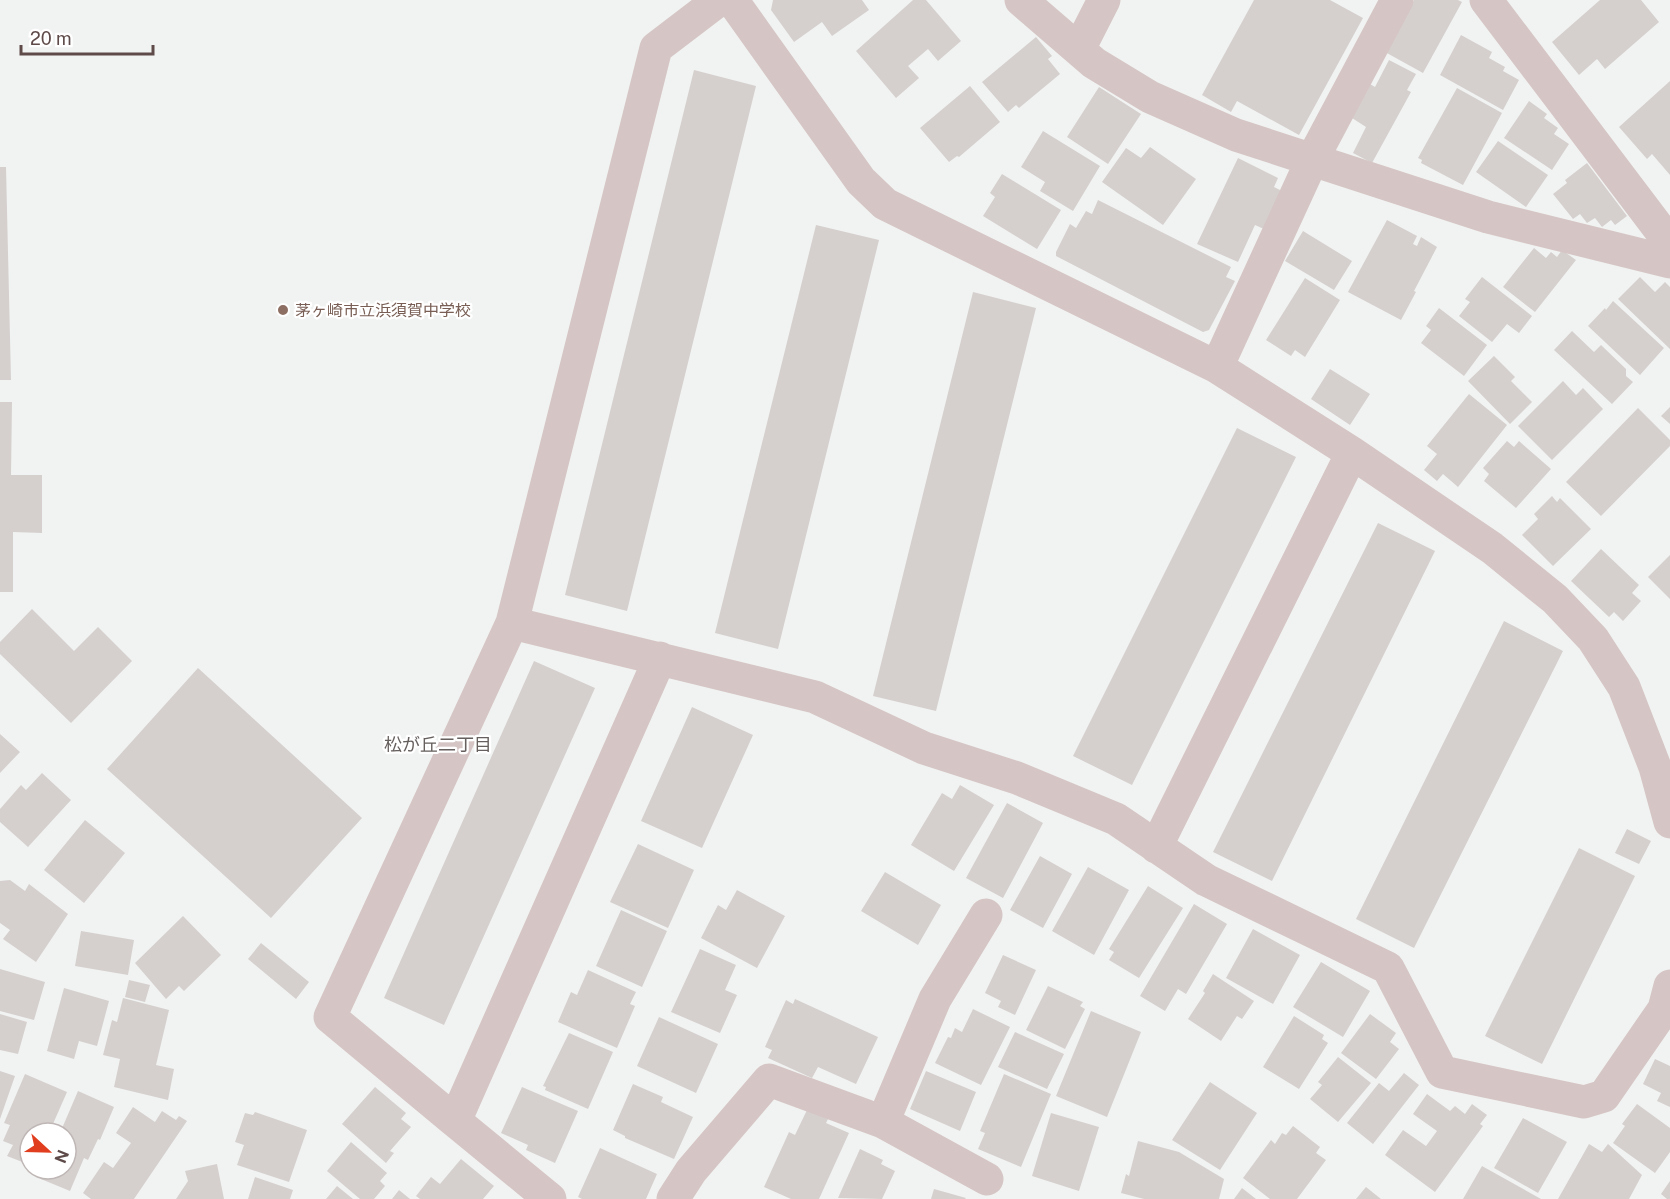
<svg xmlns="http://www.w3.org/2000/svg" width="1670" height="1199" font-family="'Public Sans','Noto Sans JP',sans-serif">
  <rect width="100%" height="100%" fill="#f1f3f2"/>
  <!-- building -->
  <path fill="#d5d0ce" d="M773,0H862L869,10L832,36L822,22L794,42L771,10Z
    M913,0H926L961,41L938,61L928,49L908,66L919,78L896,98L856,51Z
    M1254,0H1330L1363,18L1299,135L1237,101L1231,112L1202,95Z
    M1414,0H1458L1462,2L1423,73L1385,52Z
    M1600,0H1641L1659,22L1605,69L1597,59L1579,75L1552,42Z
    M1461,35L1492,52L1489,58L1505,67L1503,71L1519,80L1503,110L1440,75Z
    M1036,37L1052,56L1048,59L1060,74L1019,108L1016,105L1008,112L982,82Z
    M1389,60L1416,74L1407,90L1411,92L1372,163L1353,153L1366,127L1352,118L1370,84L1375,87Z
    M694,70L756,86L627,611L565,595Z
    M1670,81V175L1652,154L1647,159L1619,127Z
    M970,86L1000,122L959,157L957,156L949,162L920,128Z
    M1099,87L1141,114L1108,164L1067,137Z
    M1457,88L1502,113L1463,185L1421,163L1422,160L1418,158Z
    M1529,101L1547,114L1544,118L1558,128L1554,134L1569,144L1552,170L1504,138Z
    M1043,131L1100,166L1073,211L1040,191L1045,182L1021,167Z
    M1498,141L1548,175L1526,207L1476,172Z
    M1150,147L1196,179L1163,225L1102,182L1126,148L1141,158Z
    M1238,158L1278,178L1274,187L1282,191L1264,229L1255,225L1238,262L1197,244Z
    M1587,163L1627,216L1615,225L1611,220L1602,227L1595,218L1587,223L1580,214L1573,219L1553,194L1567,183L1565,180Z
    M0,167H6L11,380H0Z
    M1002,174L1061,210L1037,249L983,216L995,197L990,193Z
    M1098,200L1231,267L1226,277L1235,281L1209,330L1203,332L1056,256V252L1070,224L1076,228L1086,211L1092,214Z
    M1387,220L1417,236L1413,244L1417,246L1421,237L1437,247L1414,291L1416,292L1401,320L1348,292Z
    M816,225L879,240L778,649L715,633Z
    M1303,231L1352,261L1334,290L1285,261Z
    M1534,248L1546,258L1551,252L1557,257L1562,250L1576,260L1535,312L1503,287Z
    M1482,277L1532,316L1519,333L1507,324L1492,342L1459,316L1470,302L1465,299Z
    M1640,277L1655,292L1665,282L1670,287V349L1618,299Z
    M1305,278L1340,300L1305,357L1295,350L1291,356L1266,340Z
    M973,292L1036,308L936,711L873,696Z
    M1613,301L1664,348L1640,375L1588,326L1605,308L1606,310Z
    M1439,308L1487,345L1464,376L1421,343L1431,330L1426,326Z
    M1572,331L1594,352L1601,345L1626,369V376L1633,382L1612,404L1554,350Z
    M1494,356L1515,377L1511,381L1532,402L1510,424L1468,381Z
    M1330,369L1370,394L1350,425L1311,399Z
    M1563,381L1576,395L1583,388L1603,409L1552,460L1518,426Z
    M1469,394L1507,425L1458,487L1443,474L1437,481L1424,470L1437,454L1427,446Z
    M0,402H12L11,475H42V533L13,532V592H0Z
    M1670,407V424L1661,416Z
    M1638,408L1670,440V446L1601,516L1566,482Z
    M1237,428L1296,457L1132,785L1073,756Z
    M1507,441L1514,447L1519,441L1551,469L1516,508L1484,481L1489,474L1483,468Z
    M1552,496L1557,502L1560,498L1591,529L1553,566L1522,535L1538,519L1534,514Z
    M1378,523L1435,551L1272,881L1213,852Z
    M1601,549L1639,585L1632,593L1641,601L1623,621L1614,612L1609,617L1571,581Z
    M1670,555V599L1648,577Z
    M32,609L74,651L98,627L132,661L71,723L0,654V642Z
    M1504,621L1563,651L1414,948L1356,919Z
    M534,661L595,688L444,1025L384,998Z
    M198,668L362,818L271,918L107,769Z
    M692,707L753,735L702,848L641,821Z
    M0,734L20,752L0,773Z
    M42,773L71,800L28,847L0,822V809L21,785L26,790Z
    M960,785L994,805L954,871L911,845L942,793L952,799Z
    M1007,803L1043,823L1003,898L966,878Z
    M85,820L125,853L84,903L44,870Z
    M1627,829L1651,841L1639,864L1615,853Z
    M638,844L694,870L668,928L610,902Z
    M1579,848L1635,876L1542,1064L1485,1036Z
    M1040,856L1072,874L1043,928L1010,910Z
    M1088,867L1129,890L1094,955L1052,931Z
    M885,872L941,905L918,945L861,911Z
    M10,880L25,891L29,884L68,914L36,962L3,939L10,930L0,923V881Z
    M1148,886L1183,908L1139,978L1109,960L1114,952L1109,949Z
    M737,890L785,916L757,968L701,938L718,905L726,910Z
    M1194,904L1227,924L1186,994L1178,989L1165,1011L1140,996Z
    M621,910L667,931L642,987L596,966Z
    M183,916L221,955L184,991L179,986L166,999L135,963Z
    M1253,929L1300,955L1273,1004L1226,978Z
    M81,931L134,940L128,975L75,966Z
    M261,943L309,982L296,999L248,959Z
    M700,949L736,965L725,990L737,995L720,1033L671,1012Z
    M1003,955L1036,970L1015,1015L998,1007L1001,1001L985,993Z
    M1321,962L1370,991L1343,1037L1293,1007Z
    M0,969L45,982L34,1020L0,1011Z
    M588,970L636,992L630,1004L635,1006L617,1048L558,1022L571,992L577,995Z
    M1213,974L1254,1001L1242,1019L1237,1016L1221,1041L1188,1019L1205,993L1203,991Z
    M129,980L150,985L145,1002L125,997Z
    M1048,986L1083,1002L1080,1006L1085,1009L1065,1049L1026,1030Z
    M64,988L109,1001L97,1046L79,1041L74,1059L47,1051Z
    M123,998L169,1010L156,1065L174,1069L168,1100L114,1087L120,1059L103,1055L112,1020L117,1022Z
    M795,999L878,1037L856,1084L818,1067L812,1078L768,1058L772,1050L765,1047L786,1000L793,1004Z
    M973,1009L1010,1027L981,1085L935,1063L948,1037L951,1038L955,1028L962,1032Z
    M1091,1011L1141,1032L1107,1117L1056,1096Z
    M0,1014L27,1022L18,1054L0,1050Z
    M1370,1014L1396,1033L1390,1042L1399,1049L1376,1079L1341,1053Z
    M1294,1016L1324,1035L1322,1039L1328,1043L1299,1089L1263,1067Z
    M659,1017L718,1044L696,1093L637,1066Z
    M1015,1032L1064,1054L1047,1089L998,1067Z
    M569,1033L613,1052L588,1109L545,1090L546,1087L543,1086Z
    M1338,1057L1371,1083L1338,1122L1310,1099L1322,1085L1318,1082Z
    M1655,1059L1670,1066V1107L1657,1101L1661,1093L1643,1084Z
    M0,1071L15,1076L0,1119Z
    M926,1071L976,1092L960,1131L910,1109Z
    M1404,1073L1419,1085L1373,1144L1347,1123L1379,1083L1389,1091Z
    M25,1074L67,1092L49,1133H30V1165L7,1156L13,1145L3,1141L10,1125L4,1123Z
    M1004,1074L1051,1094L1021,1167L978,1149L985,1133L980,1131Z
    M1210,1082L1257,1113L1220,1170L1172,1140Z
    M633,1084L663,1097L661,1102L693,1117L674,1159L625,1138V1136L613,1130Z
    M375,1087L406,1113L401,1119L411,1127L390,1151L394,1153L386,1163L342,1124Z
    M522,1087L578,1111L555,1163L526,1150L528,1145L501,1133Z
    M78,1091L114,1107L100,1140L98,1139L88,1160L84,1158L70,1191L41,1179L45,1169H66V1133H60Z
    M1427,1094L1450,1111L1455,1106L1465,1114L1472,1104L1487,1115L1480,1124L1483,1126L1435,1192L1385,1155L1403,1130L1426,1146L1437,1131L1413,1114Z
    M1637,1104L1670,1128V1152L1655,1173L1613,1143L1625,1126L1622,1124Z
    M133,1107L155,1122L162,1111L176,1120L179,1116L187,1121L134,1199H91L83,1193L104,1162L113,1168L131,1143L116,1133Z
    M807,1110L828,1119L826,1123L849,1133L819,1199H791L764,1187L789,1132L795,1135Z
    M255,1112L307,1130L289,1182L237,1165L244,1145L235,1142L245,1113L253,1115Z
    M1051,1113L1099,1127L1079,1191L1032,1176Z
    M1523,1118L1567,1142L1538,1193L1494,1168Z
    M1293,1126L1320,1147L1316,1153L1326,1160L1297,1199H1270L1243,1178L1271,1140L1275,1144L1282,1133L1286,1135Z
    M1138,1141L1179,1152L1224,1179L1219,1199H1144L1121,1193L1126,1174L1129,1176Z
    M351,1142L387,1173L380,1181L385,1186L374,1199H360L327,1171Z
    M1589,1144L1602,1152L1608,1144L1642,1175L1629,1199H1558Z
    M600,1148L657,1174L646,1199H582L578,1197Z
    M860,1149L883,1160L881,1164L895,1171L882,1199L838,1198Z
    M461,1159L494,1186L483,1199H420L416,1196L431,1177L440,1184Z
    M217,1164L224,1199H176L188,1181L185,1171Z
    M1482,1166L1541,1199H1463Z
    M255,1177L293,1190L290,1199H248Z
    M1670,1181V1199H1667L1661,1194Z
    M337,1186L353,1199H326Z
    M1366,1187L1381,1199H1356Z
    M1242,1188L1256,1199H1234Z
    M934,1189L966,1198L965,1199H931Z
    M399,1190L410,1199H392Z"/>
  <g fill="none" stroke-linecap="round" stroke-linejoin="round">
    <!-- minor -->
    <path stroke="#d5c6c5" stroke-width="33" d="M732,0L861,181L885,204L1217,367L1352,453L1492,548L1555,599L1593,639L1624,687L1655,767L1670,822
      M1021,0L1094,63L1150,97L1236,135L1488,217L1670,262
      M1486,0L1670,243
      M1079,49L1104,0
      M1217,367L1312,160L1397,0
      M512,623L815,697L924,748L1017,778L1116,819L1206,880L1388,968L1442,1072L1584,1102L1604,1096L1664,1009L1670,986
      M660,658L455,1121L330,1017L512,623L656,48L719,0
      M1156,847L1352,453
      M455,1121L550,1199
      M883,1122L935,999L986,915
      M673,1199L691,1171L769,1080L883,1122L987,1179"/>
  </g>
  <!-- markers -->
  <circle fill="#8d6e63" stroke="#fff" stroke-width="2" cx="283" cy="310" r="6"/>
  <g text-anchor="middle" stroke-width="4.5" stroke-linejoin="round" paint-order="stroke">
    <!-- education labels -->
    <g font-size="16" fill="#785e54" stroke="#fff" text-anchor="start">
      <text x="295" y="316">茅ヶ崎市立浜須賀中学校</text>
    </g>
    <!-- neighbourhood labels -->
    <g font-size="18" fill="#655f5d" stroke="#fff">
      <text x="438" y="751">松が丘二丁目</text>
    </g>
  </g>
  <!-- north arrow -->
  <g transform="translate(48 1151) rotate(112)"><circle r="28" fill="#ffffff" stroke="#bfb7b6" stroke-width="1.5"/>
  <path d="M0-4.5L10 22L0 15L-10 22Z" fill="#e03e1e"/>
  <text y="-9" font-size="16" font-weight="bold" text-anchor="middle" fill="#5e4b49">N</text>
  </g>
  <!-- scale -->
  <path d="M21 45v9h132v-9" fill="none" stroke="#5e4b49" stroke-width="3"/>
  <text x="30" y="45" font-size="18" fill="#5e4b49" stroke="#ffffff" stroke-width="4.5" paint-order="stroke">20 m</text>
</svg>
